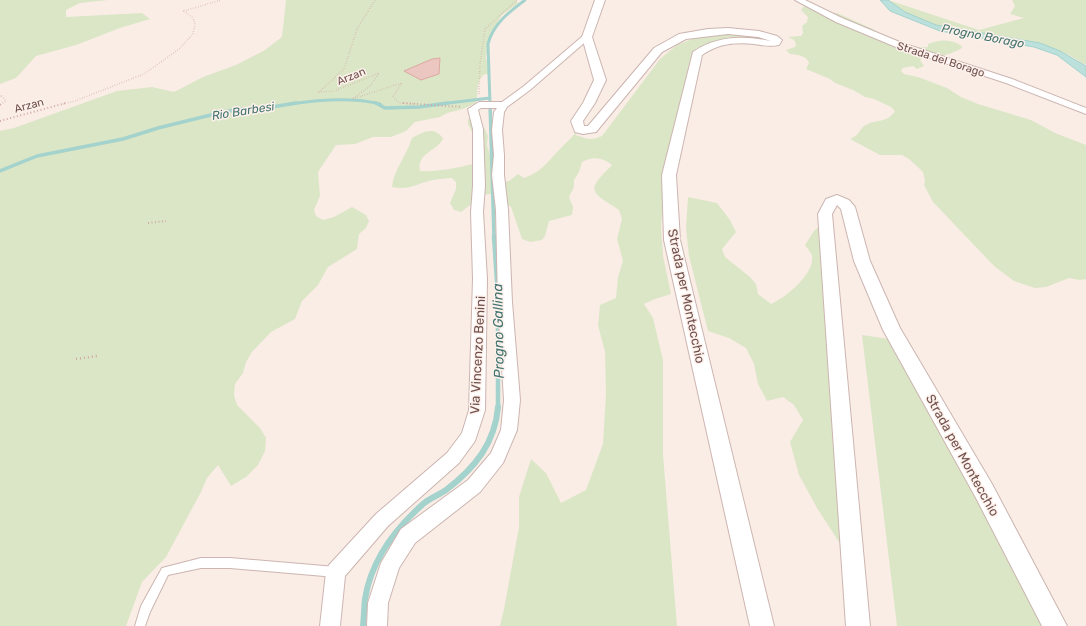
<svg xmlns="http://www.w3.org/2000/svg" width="1086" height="626" font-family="Rubik,sans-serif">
  <rect width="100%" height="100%" fill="#faede6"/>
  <!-- green -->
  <path fill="#dbe6c6" d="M0,0H108L80,3L66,10V17L142,13L150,19L120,28L76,45L36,56L16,78L0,84Z
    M286,0H516L518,3L501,16L490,38L486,57L490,75L485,74C475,81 479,92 476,103L463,109L447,113L440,117L415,122L406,131L391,137H373L355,144L336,145L318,172L320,196L314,210L316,216L323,220L334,217L352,207L366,215L369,221L366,228L359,234L357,249L328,267L318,285L302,301L295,319L271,332L252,352L246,362L243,373L235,384L234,395L237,405L260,428L266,438L265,451L258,465L246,477L231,486L218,465L207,478L201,492L166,557L142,582L126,626H0V131L14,128L117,91L152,87L174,92L203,77L236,65L265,50L282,37Z
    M888,0L979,30L1024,18L1010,14L1015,6L1012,0H1086V64H1084C1028,25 936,45 888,0Z
    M809,6L822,12L837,13L873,29L895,44L914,48L928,47V44C940,39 951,39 962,46V48C958,51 944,56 940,56C932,57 926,55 920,60L924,66L917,69L913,66L903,68L901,71L904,74L918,77L947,88L961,97L978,104L1031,120L1055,133L1086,145V279L1080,280L1069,278L1046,287L1035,288L1014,281L994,266L933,202L924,185L925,181L923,172L909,159L902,155H880L850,139C861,134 858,131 864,126C876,118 885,125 895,111L891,107L874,99L865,97L853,90L835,83L830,79L806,69L809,63C806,55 798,55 790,54L786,50L795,47L796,44L794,40L788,37L801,36L803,33L802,26L807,22L808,17L801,10L803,7Z
    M735,32L747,37H729L698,49L689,64L667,163L661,226L663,256L671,294L655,299L644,304L653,318L663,360V455L677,626H500L504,609L519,527V497L531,459L546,473L561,503L586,490L603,444L606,393L605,352L598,325L600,305L616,298L618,277L623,261L617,239L622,219L619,210C589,191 586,191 612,165C603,157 592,156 582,162L579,172L574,180V187L569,197L573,207L572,215L549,221L545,236L542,240L530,242L522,239L511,207L491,194L481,195L470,205L461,212L454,210L450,203L456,189V182L452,178C446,178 439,179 433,180C419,183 407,191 392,187C393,171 407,155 412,138C423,132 433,126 443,138C439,151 416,152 420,171C438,172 456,168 473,164C476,153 470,145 473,134L468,124V119L480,124L485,129L488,136L487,145L498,183L509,181L518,174L524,178C542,172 548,161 561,148C566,142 571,139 576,132V135C586,139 591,141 602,136L660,59L677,45L705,34Z
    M688,197L717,203L730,220L736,232L722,249L725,257L750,277L756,284L758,294L771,304C785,298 815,274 812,256C811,252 807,248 805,245L814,231L823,223L850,559L817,508L799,475L790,442L803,420L794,405L783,397L767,401L758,384L754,364L746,348L729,338L708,331L689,256L686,229Z
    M862,335L889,339L921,399L1048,626H897Z"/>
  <!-- water -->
  <path fill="#bce1dd" stroke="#a4d2cd" d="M880,0H888L905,12L936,25L1040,43L1060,51L1086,66V77L1057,55L1034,47L940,31L890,11Z"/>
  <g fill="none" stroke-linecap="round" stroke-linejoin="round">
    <!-- stream-far3 -->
    <path stroke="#a4d2cd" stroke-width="3" d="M290,104C317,100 353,97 380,104
      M440,104L490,98
      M490,104L488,44C493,24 509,12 525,0"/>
    <!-- stream-far2 -->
    <path stroke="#a4d2cd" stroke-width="3.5" d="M376,103L385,108L419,107L448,103
      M490,103L494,237
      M0,171L37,156L123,139L158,128L223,112L241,109H260L296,103"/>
    <!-- stream-far1 -->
    <path stroke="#a4d2cd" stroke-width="4.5" d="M494,236L498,297V408"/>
    <!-- stream -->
    <path stroke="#a4d2cd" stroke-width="6" d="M363,626C364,617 364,607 365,599C371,561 395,529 423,504C430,498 439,495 446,490C475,468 495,443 498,407"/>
  </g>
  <!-- building -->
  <path fill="#ecc6c0" stroke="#dda9a2" d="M440,58L439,74L421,80L404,71L432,59Z"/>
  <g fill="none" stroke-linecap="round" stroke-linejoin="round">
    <!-- service casing -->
    <g stroke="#ccb5b0" stroke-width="2">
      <path id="service" d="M201,558H230L336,567L339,569L341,572L339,575L336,577L230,568H201L168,575L150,612L145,626H135L141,606L162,568Z"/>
    </g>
    <!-- minor casing -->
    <g stroke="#ccb5b0" stroke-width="2">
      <path id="minor" d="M795,0H805L842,18L902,43L1012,79L1086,108V114L1006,83L896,47L836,22Z
        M584,35H587L591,37L530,90L507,107L504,112L502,130L504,155V175L508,210L512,302L520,400L517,430L503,463L480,492L415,543L399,568L388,603L387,626H367L368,603L381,563L401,529L468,480L491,453L501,430L504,400L498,302L496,210L492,175L494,155L492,130L494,112L497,108H481L478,110L483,129L485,186L483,212L487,279L485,410L475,441L459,463L388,526L345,576L340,626H320L326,572L329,565L376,514L447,453L462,433L469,410L473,279L471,212L473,186V129L468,109L479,102H502L524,86Z"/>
    </g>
    <!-- tertiary casing -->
    <g stroke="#ccb5b0" stroke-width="2">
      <path id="tertiary" d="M595,0H605L592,37L606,80L595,103L583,121L584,126H588L654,48L679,34L708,29L728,28L759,31L777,36L782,40L779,45C770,47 762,45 754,44C734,42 718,44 702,55L676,175L680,240L774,626H750L664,240L662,175L693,52C718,35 743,36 771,41L758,37L728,34L686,39L662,52L596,132L583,134L575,132L571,121L583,103L594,80L582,37Z
        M837,195L849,200L855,207L870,261L900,328L992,484L1067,626H1042L976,498L883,330L854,261L841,209L837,205L832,214L870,626H846L818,214L826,199Z"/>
    </g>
    <!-- path-far2 -->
    <path stroke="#d1a9a4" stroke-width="1.5" stroke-dasharray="0.5 2" stroke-linecap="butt" d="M375,0L357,29L344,69L319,92L334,91L379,73L370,86L352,99L402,83L393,96L399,103L419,104
      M479,94L480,64L485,29L517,0
      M0,96L1,95L6,101L1,104
      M63,104L75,101L144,74L179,49L193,34L195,23L193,18L184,11L221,0"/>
    <!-- path-far1 -->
    <path stroke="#d1a9a4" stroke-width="2" stroke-dasharray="1 2.5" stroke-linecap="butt" d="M403,103L462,107
      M0,105L3,103
      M0,121L66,103
      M148,223L166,221"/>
    <!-- path -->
    <path stroke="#d1a9a4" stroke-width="2.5" stroke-dasharray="1 3" stroke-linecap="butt" d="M76,359L97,356"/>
    <!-- service -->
    <use href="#service" fill="#fff" fill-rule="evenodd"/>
    <!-- minor -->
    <use href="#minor" fill="#fff" fill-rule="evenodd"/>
    <!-- tertiary -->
    <use href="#tertiary" fill="#fff" fill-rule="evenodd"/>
  </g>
  <g text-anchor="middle" stroke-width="3" stroke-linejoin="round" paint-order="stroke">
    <!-- far-street labels -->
    <g font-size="11" fill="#70504d" stroke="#fdf1ec">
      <text transform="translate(941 59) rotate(18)" y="4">Strada del Borago</text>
      <text transform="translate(351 76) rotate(-22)" y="4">Arzan</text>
      <text transform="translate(29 105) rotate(-15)" y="4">Arzan</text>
    </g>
    <!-- far-water labels -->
    <g font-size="12" font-style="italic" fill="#43746f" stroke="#fdf1ec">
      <text transform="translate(983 36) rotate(11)" y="4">Progno Borago</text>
      <text transform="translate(243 111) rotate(-9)" y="4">Rio Barbesi</text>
    </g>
    <!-- street labels -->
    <g font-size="13" fill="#70504d" stroke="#fdf1ec">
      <text transform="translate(687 296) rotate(78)" y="5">Strada per Montecchio</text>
      <text transform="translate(477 355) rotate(-87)" y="5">Via Vincenzo Benini</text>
      <text transform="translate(963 455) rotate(61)" y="5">Strada per Montecchio</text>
    </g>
    <!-- water labels -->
    <g font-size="14" font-style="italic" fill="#43746f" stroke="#fdf1ec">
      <text transform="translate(498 331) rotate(-91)" y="5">Progno Gallina</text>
    </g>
  </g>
</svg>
